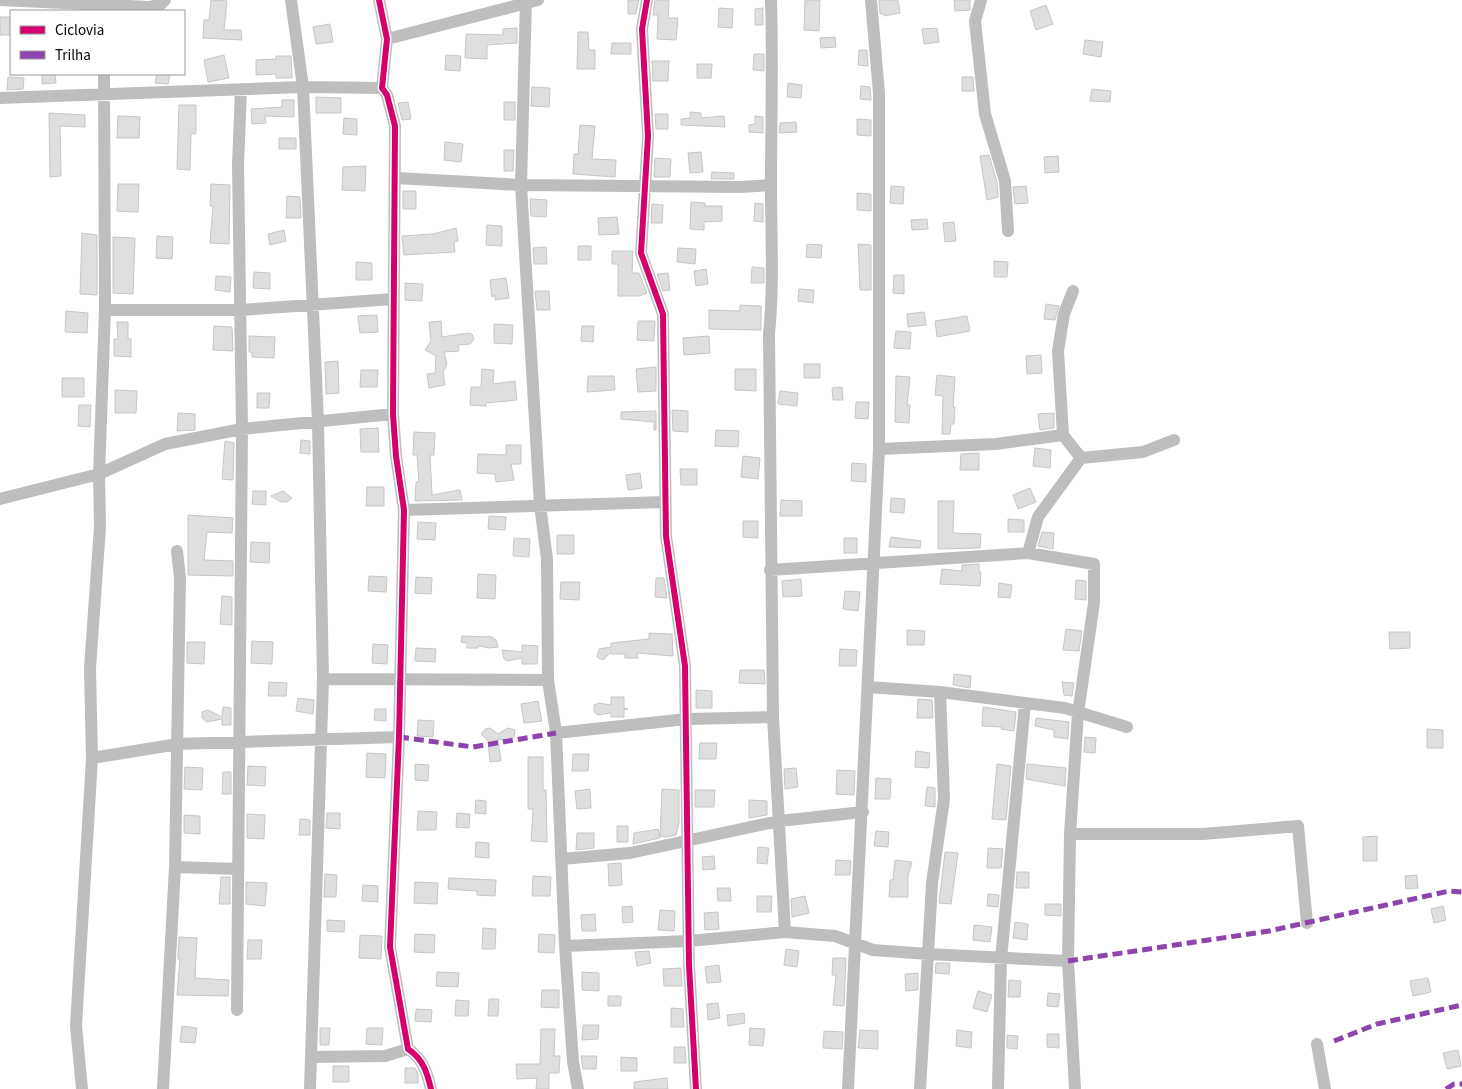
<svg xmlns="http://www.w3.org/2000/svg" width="1462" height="1089" font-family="'Source Sans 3',sans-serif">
  <rect width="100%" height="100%" fill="#fff"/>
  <!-- building -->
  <path fill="#dfdfdf" stroke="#c6c6c6" d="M211,0L227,1L224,30H241L242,40L203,38L204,20H209Z
    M628,0H639L636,14H628Z
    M655,0H669L668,18H678L676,40L657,39L658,15H653Z
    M805,0H820L819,31L804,30Z
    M879,0H898L900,13L884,16V14H880Z
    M954,0H970V10L955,11Z
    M1046,5L1053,24L1036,30L1030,11Z
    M719,8L733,9L732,28L718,27Z
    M763,8V25H755V9Z
    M0,17H11V35H0Z
    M330,24L333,42L316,44L313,27Z
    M517,28V43L487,45V59L465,58L466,34L503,35V29Z
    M937,28L939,42L924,44L922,29Z
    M578,32H588L589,50H595V69H577Z
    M835,37L836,47L821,48L820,38Z
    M1085,40L1103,42L1101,57L1083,54Z
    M612,43H631V54H611Z
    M859,50H867L868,66L858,65Z
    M754,54H764V71L753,70Z
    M224,55L229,78L208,82L204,60Z
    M446,55L461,56L460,71L445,70Z
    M276,56H291L292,78H276V74L256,75V60L276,59Z
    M652,61H669L668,81H653Z
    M697,64H712L711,78H697Z
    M42,74H55L56,83L42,84Z
    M157,74H170L168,84L155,83Z
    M8,77L24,78L23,89L7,90Z
    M962,77H973L974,91H962Z
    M788,83L802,85L801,98L787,97Z
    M861,86L870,87L871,100L860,99Z
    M532,87L550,88L549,107L531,106Z
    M1092,89L1111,91L1110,102L1090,101Z
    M316,97L341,98V113H316Z
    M282,100H294V117L265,116L266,123L252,124L251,109L282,107Z
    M408,102L411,119L402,120L398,103Z
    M504,102H515V120H504Z
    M179,105H196V134L191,133L190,170L177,169Z
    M690,112L701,113V118L724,116L725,127L681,125V119L690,118Z
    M49,113L85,115V127L60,126L61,176L50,177Z
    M655,114H668V129H656Z
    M118,116L140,117L139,138H117Z
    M755,116L763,117V133L749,132V125L755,124Z
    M344,118L357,119V135L343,134Z
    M857,119L871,120V136L857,135Z
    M796,122L797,132L779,133L780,123Z
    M580,125L595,126L592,159L616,160L615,177L573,174L574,154H578Z
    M279,138H296V149H279Z
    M445,142L463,144L461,162L444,160Z
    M504,150H514L513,171H504Z
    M701,152L703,172L690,173L688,153Z
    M989,155L997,182L998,197L987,200L980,156Z
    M1058,156L1059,172L1045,173L1044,157Z
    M655,158L671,159L670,177H654Z
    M366,166L365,191L342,190L343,167Z
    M712,172L734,173V179H711Z
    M118,184H139L138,212L117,211Z
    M211,184L230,185L229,244L210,243L213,206H210Z
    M891,186L904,187L903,204L890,203Z
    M1026,186L1028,203L1015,204L1013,187Z
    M403,191H416V209H403Z
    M857,193L871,194V211L857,210Z
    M287,196L300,197L301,218H286Z
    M530,199L547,200L546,217L531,216Z
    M691,202L705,203V206H722V221L704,222V230L690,229Z
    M755,203L763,204V222L754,221Z
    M652,204L663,205L662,223H651Z
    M617,217L619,234L599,235L598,218Z
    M927,219L928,229L912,230L911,220Z
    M954,222L956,241L945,242L943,223Z
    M487,225L502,226V246L486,245Z
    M456,228L458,241L454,242L455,252L404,255L402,236L433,234Z
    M284,230L286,241L270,245L268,234Z
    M82,233L97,235V295L80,294Z
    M157,236L173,237L172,259L156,258Z
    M113,237L135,238L133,294L113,293Z
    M807,244L822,245L821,258L806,257Z
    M858,244L871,245V290H860Z
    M578,246H591V260H578Z
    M546,247L547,264H534L533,248Z
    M678,248L696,249L695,264L677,262Z
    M612,251H633L632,273H639L647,293L639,296H618V264H612Z
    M994,261L1008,262L1007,277H994Z
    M356,262L372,263V280H356Z
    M752,267L764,268V283H751Z
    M706,269L708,284L696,286L694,271Z
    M254,272L270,273V289L253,288Z
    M668,273L670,290L663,291L657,274Z
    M894,275H904V294L893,293Z
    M216,276L231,277L230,292L215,290Z
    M506,278L509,298L495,300V295L492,297L490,280Z
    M405,283L423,284L422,301L405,300Z
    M799,289L814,290L813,303L798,301Z
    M535,291H549L550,310H537Z
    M1046,304L1059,306L1055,320L1044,319Z
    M740,305L761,306V330L709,329V310L740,311Z
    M66,311L88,313L87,333L65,332Z
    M924,312L926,325L908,327L907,314Z
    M377,315L378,332L360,333L358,316Z
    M967,316L970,331L937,337L935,321Z
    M441,321L442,337L468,333L472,334L474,339L470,344L458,345L459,351L444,352L447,364L443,372L445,385L429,388L427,374L435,373L436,356L425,350L431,341L429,322Z
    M638,321H655L654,341L637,340Z
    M117,322H128V339H131V357L114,356V339H118Z
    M494,324L513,325L512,344L494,343Z
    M214,326L232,327L233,351L213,350Z
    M582,326H594L593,342L581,341Z
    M896,331L911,332L910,349L894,348Z
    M249,336L275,337L274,358L252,357V352H249Z
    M709,336L710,353L684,355L683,338Z
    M1041,355L1042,373L1027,374L1026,356Z
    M338,361L339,393L326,394L325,362Z
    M804,364H820V378H804Z
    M656,367V391L638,392L636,369Z
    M482,369L494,370L493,384L515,381L517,400L486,403V406L470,405L471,387H481Z
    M735,369H756V391L735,390Z
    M361,370H378L377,387H360Z
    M937,375L955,377L953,407H955L954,424H951L950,434H942L943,396L935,395Z
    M588,376H614L615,390L587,392Z
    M896,376L910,377L907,405H910L909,423L895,422Z
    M62,378H84V397H62Z
    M842,387L843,400H833L832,388Z
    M115,390L137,391L136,413H115Z
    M780,391L798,393L797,406L778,404Z
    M257,393H270L269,408H257Z
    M856,402H869L868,419L855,418Z
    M79,405H91L90,427L78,426Z
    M672,410L688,411V432L673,431Z
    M656,411V430H654V422L621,419V412Z
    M178,413L195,414V430L177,431Z
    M1054,413V428L1040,430L1038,414Z
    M378,428L379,452H361L360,429Z
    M716,430L739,431L738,447L715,446Z
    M414,432L435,433L434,455H430L432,495L460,490L462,500L415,501L416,482H419L417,455H413Z
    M301,440L310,441V454L300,453Z
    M225,441L234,443L233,480L222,479Z
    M506,445H521V464H511L514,480L496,482L495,474L477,473L478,454L506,455Z
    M1035,448L1051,450L1050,468L1033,466Z
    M979,453V470H960L961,454Z
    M743,456L760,458L758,479L741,477Z
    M852,463L866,464V482L851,481Z
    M680,469H697V485H681Z
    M640,473L642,488L628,490L626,475Z
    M367,487H384V506H366Z
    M1030,488L1036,502L1018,509L1013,495Z
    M253,491H266V505L252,504Z
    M283,491L292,498L287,502H281L271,496Z
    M891,498L905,499L904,513L890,512Z
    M781,500L802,501V516H780Z
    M938,501H954L953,533L981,534L980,548L938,549Z
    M188,515L233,518L232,533L207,532L204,560L233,561V576L188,575Z
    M489,516L506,517L505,530L488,529Z
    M1008,519L1024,520V532H1008Z
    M743,521H758V538L743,537Z
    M418,522L436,523L435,540L417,539Z
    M1042,532L1054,533L1053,549L1038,546Z
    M557,535H574V554H557Z
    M891,537L921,541L920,548L889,547Z
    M514,538L530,539L529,557L513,556Z
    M844,538H857V553H844Z
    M251,542L270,543L269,563L250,562Z
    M979,564V572H981L980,586L940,584L942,569L962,571V565Z
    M478,574L496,575L495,599L477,598Z
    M369,576L387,577L386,592L368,591Z
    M416,577L432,578L431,594L415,593Z
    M656,578H664L667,598L655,597Z
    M801,579L802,596L783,597L782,581Z
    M1076,580L1086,581V600L1075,599Z
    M561,582H580L579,600L560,599Z
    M999,583L1012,585L1010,598L998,597Z
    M845,591L860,592L858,611L843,609Z
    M222,596L232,597V625L220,624Z
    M1066,629L1082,631L1079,651L1063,650Z
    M907,630L925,631L924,645H907Z
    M1389,632H1410V648L1390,649Z
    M649,633L672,634L673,656L637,653L638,658H625V654H611V652L603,660L597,657L599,649L611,647V643L649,639Z
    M462,636L492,637L496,640L498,647L490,648L478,646V648H467V643L461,642Z
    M252,641L273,642L272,664L251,663Z
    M187,642H205L204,664L187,663Z
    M373,644L388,645L387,664L372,663Z
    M522,645L538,646L537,664H522V658L507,661L504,659L502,650L522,652Z
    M416,648L436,649L435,662L415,661Z
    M840,649L857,650L856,666H839Z
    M740,670H764L765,684L739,683Z
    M954,674L971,676L970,688L953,685Z
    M269,682L287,683L286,696H268Z
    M1062,682L1074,683L1072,696L1064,695Z
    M696,690L712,691V708H696Z
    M611,697H624V708L628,709L624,710V717H611V713L598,715L594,712V705L599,703L611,705Z
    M298,698L314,700L313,714L296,711Z
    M918,699L932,700L933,718H917Z
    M538,701L542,721L524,723L521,704Z
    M223,707L231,708V725H222V719L207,722L202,718V712L208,710L222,717Z
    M983,707L1016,712L1014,731L1001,729V727L982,726Z
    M375,709H386V721L374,720Z
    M1036,718L1069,722L1068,739L1054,737V730L1035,726Z
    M418,720L434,721L433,737L417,736Z
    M490,728L498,734L508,728L515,730L514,737L510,740L498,739L501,761L490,762L488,741L481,734L485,729Z
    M1427,729L1443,730V748H1427Z
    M1085,737L1096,738L1095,753L1084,752Z
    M700,743H717L716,759H699Z
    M916,751L930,753L929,768L915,767Z
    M367,753L386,754L385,778L366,777Z
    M573,754H589L588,771H572Z
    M528,757H543V790H546L547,842L531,841L533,809H528Z
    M415,764L429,765L428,781L415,780Z
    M997,764L1011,766L1006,820L992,819Z
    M1027,764L1066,768L1065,786L1026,779Z
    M248,766L266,767L265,786L247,785Z
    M185,767L203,768L202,790L184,789Z
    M796,768L798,787L785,789L784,769Z
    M837,770L855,771L854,795L836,794Z
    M223,772H231V794H222Z
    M876,778L891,779L890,799H875Z
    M927,787L935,788V807L925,806Z
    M590,789L591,808L577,809L575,791Z
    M662,789L679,790V823L676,835L666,837L660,836Z
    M695,790H715L714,807H695Z
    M476,800L486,801V814L475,813Z
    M749,800L767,801V815L749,818Z
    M418,811L437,812L436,830H417Z
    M327,813H340V829L326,828Z
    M457,813L470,814L469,828L456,827Z
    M247,814L265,815L264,839L247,838Z
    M184,815L200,816V834L184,833Z
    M300,819L310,820V835H299Z
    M617,826H628V842H617Z
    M658,829L660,838L633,844L634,833Z
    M876,831L889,832L888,847L874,846Z
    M577,833H594V848L576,850Z
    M1377,836V861H1363V837Z
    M476,842L489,843V858L475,857Z
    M758,847L769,848L767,864L757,863Z
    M988,848L1003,849L1001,868H987Z
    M945,852L958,853L951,904L939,903Z
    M714,856L715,869L703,870L702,857Z
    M836,860L851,861L850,875H835Z
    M895,860L912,862L908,876V897H889L890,880H893Z
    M621,863L622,885L609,886L608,864Z
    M1017,872H1029V888H1016Z
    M325,874L337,875L336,897H324Z
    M1417,875L1418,888L1406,889L1405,876Z
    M533,876L551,877L550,896H532Z
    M221,877H230V904H219Z
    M449,878L496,880L495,896L477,895V891L448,889Z
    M246,882L267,883L265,906L246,904Z
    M415,882L438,883L437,904L414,903Z
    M363,885L378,886V902L362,901Z
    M717,888H730L731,901H718Z
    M988,894L999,895L998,907L987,906Z
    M757,896H772L771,912H757Z
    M805,896L809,913L792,917L791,899Z
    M1045,904H1061V916L1045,915Z
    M632,906L633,922L623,923L622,907Z
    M1443,906L1446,920L1434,923L1431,909Z
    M660,910L675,911L674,931L658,930Z
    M718,912L719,929L705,930L704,913Z
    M595,914L596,931H582L581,915Z
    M327,920L345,921L344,932L327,931Z
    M1015,922L1028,924L1027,940L1013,938Z
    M974,925L992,927L990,942L973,940Z
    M483,928L496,929L495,949H482Z
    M415,934L435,935L434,953L414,952Z
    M539,934L555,935L554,953L538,952Z
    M360,935L382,936L381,959L359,958Z
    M179,937L197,938L195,978L229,980L228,996L177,995L180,959H178Z
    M248,940H262L261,959H247Z
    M786,949L799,951L797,967L784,965Z
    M649,951L651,963L637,966L635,952Z
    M833,958H846L844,1006L833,1005L836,975H832Z
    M936,963H950L949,974L935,973Z
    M719,965L721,982L707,983L705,967Z
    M681,968L682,986H664L663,969Z
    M437,972L459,973L458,987L436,986Z
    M582,972L599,973V991L582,990Z
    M918,973V990L906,991L905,974Z
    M1428,978L1431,992L1413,996L1410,981Z
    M1009,980L1021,981L1020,997H1008Z
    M542,990H559V1008L541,1007Z
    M978,991L992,995L987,1012L973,1008Z
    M1048,993L1060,994L1058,1007L1047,1006Z
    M608,996H621V1006H608Z
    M489,999H499L498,1016H488Z
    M456,1000L469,1001L468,1016H455Z
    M718,1003L720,1018L708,1020L707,1004Z
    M671,1008L683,1009L684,1027H671Z
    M416,1009L432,1010L431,1022L415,1021Z
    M744,1013L745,1023L728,1026L727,1015Z
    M583,1025H599L598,1039L582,1040Z
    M182,1026L197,1028L195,1043L180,1042Z
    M320,1028H330L329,1045H320Z
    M367,1028H383L382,1045L366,1044Z
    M750,1028L765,1029L763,1046L749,1045Z
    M541,1029H555L554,1056H560L559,1073H549V1089H536L537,1078L517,1079L516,1064H540Z
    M860,1030L878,1031V1049L858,1048Z
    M957,1030L972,1032L971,1048L956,1046Z
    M824,1031L843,1032L842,1049L823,1048Z
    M1047,1034H1059V1048L1047,1047Z
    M1007,1035L1018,1036L1017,1049L1007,1048Z
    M674,1047H685L686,1063H674Z
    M1458,1050L1461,1066L1447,1069L1443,1053Z
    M581,1056H597L596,1069H583Z
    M621,1057L637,1058V1071H621Z
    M333,1066H349V1082H333Z
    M405,1068H415L418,1074V1083H405Z
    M667,1078L668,1089H634V1082Z"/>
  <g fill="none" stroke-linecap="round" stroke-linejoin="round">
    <!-- minor -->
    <path stroke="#bebebe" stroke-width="12" d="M0,0L149,7L160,5L165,0
      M291,0L303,87L318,422L323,679L310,1089
      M379,0L387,39L382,88L387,95L395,126L393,414L396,456L404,510L399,737L390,947L408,1049C423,1059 427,1072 431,1089
      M526,0L521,185L540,505L547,559L548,680L556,733L565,946L573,1062L578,1089
      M647,0L642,29L648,136L641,253L663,314L666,536L685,666L689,965L696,1089
      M771,0C773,62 771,124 771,186C771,235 774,285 769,334L773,717L785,932
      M981,0L975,21L985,114L1005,181L1008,231
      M387,39L538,0
      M0,98L303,87L382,88
      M396,178L521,185L741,187L771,185
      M1073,291L1064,314L1058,351L1063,435L1081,458
      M105,310H241L393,299
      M879,449L996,444L1063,435
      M0,499L99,474L165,444L242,429L393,414
      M404,510L665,502
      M1028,553L1038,517L1081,458L1143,452L1174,440
      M770,570L1028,553L1094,564V603L1078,713L1070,834L1068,961L1075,1089
      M323,679L548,680
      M868,687L940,692L1065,708L1127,727
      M940,692L944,799L932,883L928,954L1068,961
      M556,733L687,719L773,717
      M92,758L178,744L399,737
      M1070,834H1203L1298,826L1307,923
      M561,859L630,853L779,821L863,812
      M175,867L238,869
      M565,946L689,941L785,932L835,936L873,950L928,954L920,1089
      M237,1010L242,429L238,165L241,89
      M1317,1044L1325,1089
      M311,1057L385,1056L408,1049
      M82,1089L76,1026L92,758L90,668L100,527L99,474L105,310L104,74
      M163,1089L175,867L180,578L177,551
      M848,1089L879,449V93L871,0
      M998,1089L1001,959L1025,703"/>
    <!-- quiet -->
    <path stroke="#8e44ad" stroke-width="5" stroke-dasharray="10 5" stroke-linecap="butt" d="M399,737L473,747L556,733
      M1068,961L1269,931L1449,891L1462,892
      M1334,1041L1377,1024L1462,1005
      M1446,1089L1454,1084H1462"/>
    <!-- cycleway casing -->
    <g stroke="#fff" stroke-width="9">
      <path id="cycleway" d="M379,0L387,39L382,88L387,95L395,126L393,414L396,456L404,510L399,737L390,947L408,1049C423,1059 427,1072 431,1089
        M647,0L642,29L648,136L641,253L663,314L666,536L685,666L689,965L696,1089"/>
    </g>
    <!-- cycleway -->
    <use href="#cycleway" stroke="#d6006c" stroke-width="6"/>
  </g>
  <!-- legend -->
  <rect x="10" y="10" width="175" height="65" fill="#ffffff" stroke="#999999"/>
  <rect x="20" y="26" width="25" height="8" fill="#d6006c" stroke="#999999"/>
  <text x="55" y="35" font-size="15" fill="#000000">Ciclovia</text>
  <rect x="20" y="51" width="25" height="8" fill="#8e44ad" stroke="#999999"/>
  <text x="55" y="60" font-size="15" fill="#000000">Trilha</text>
</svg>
